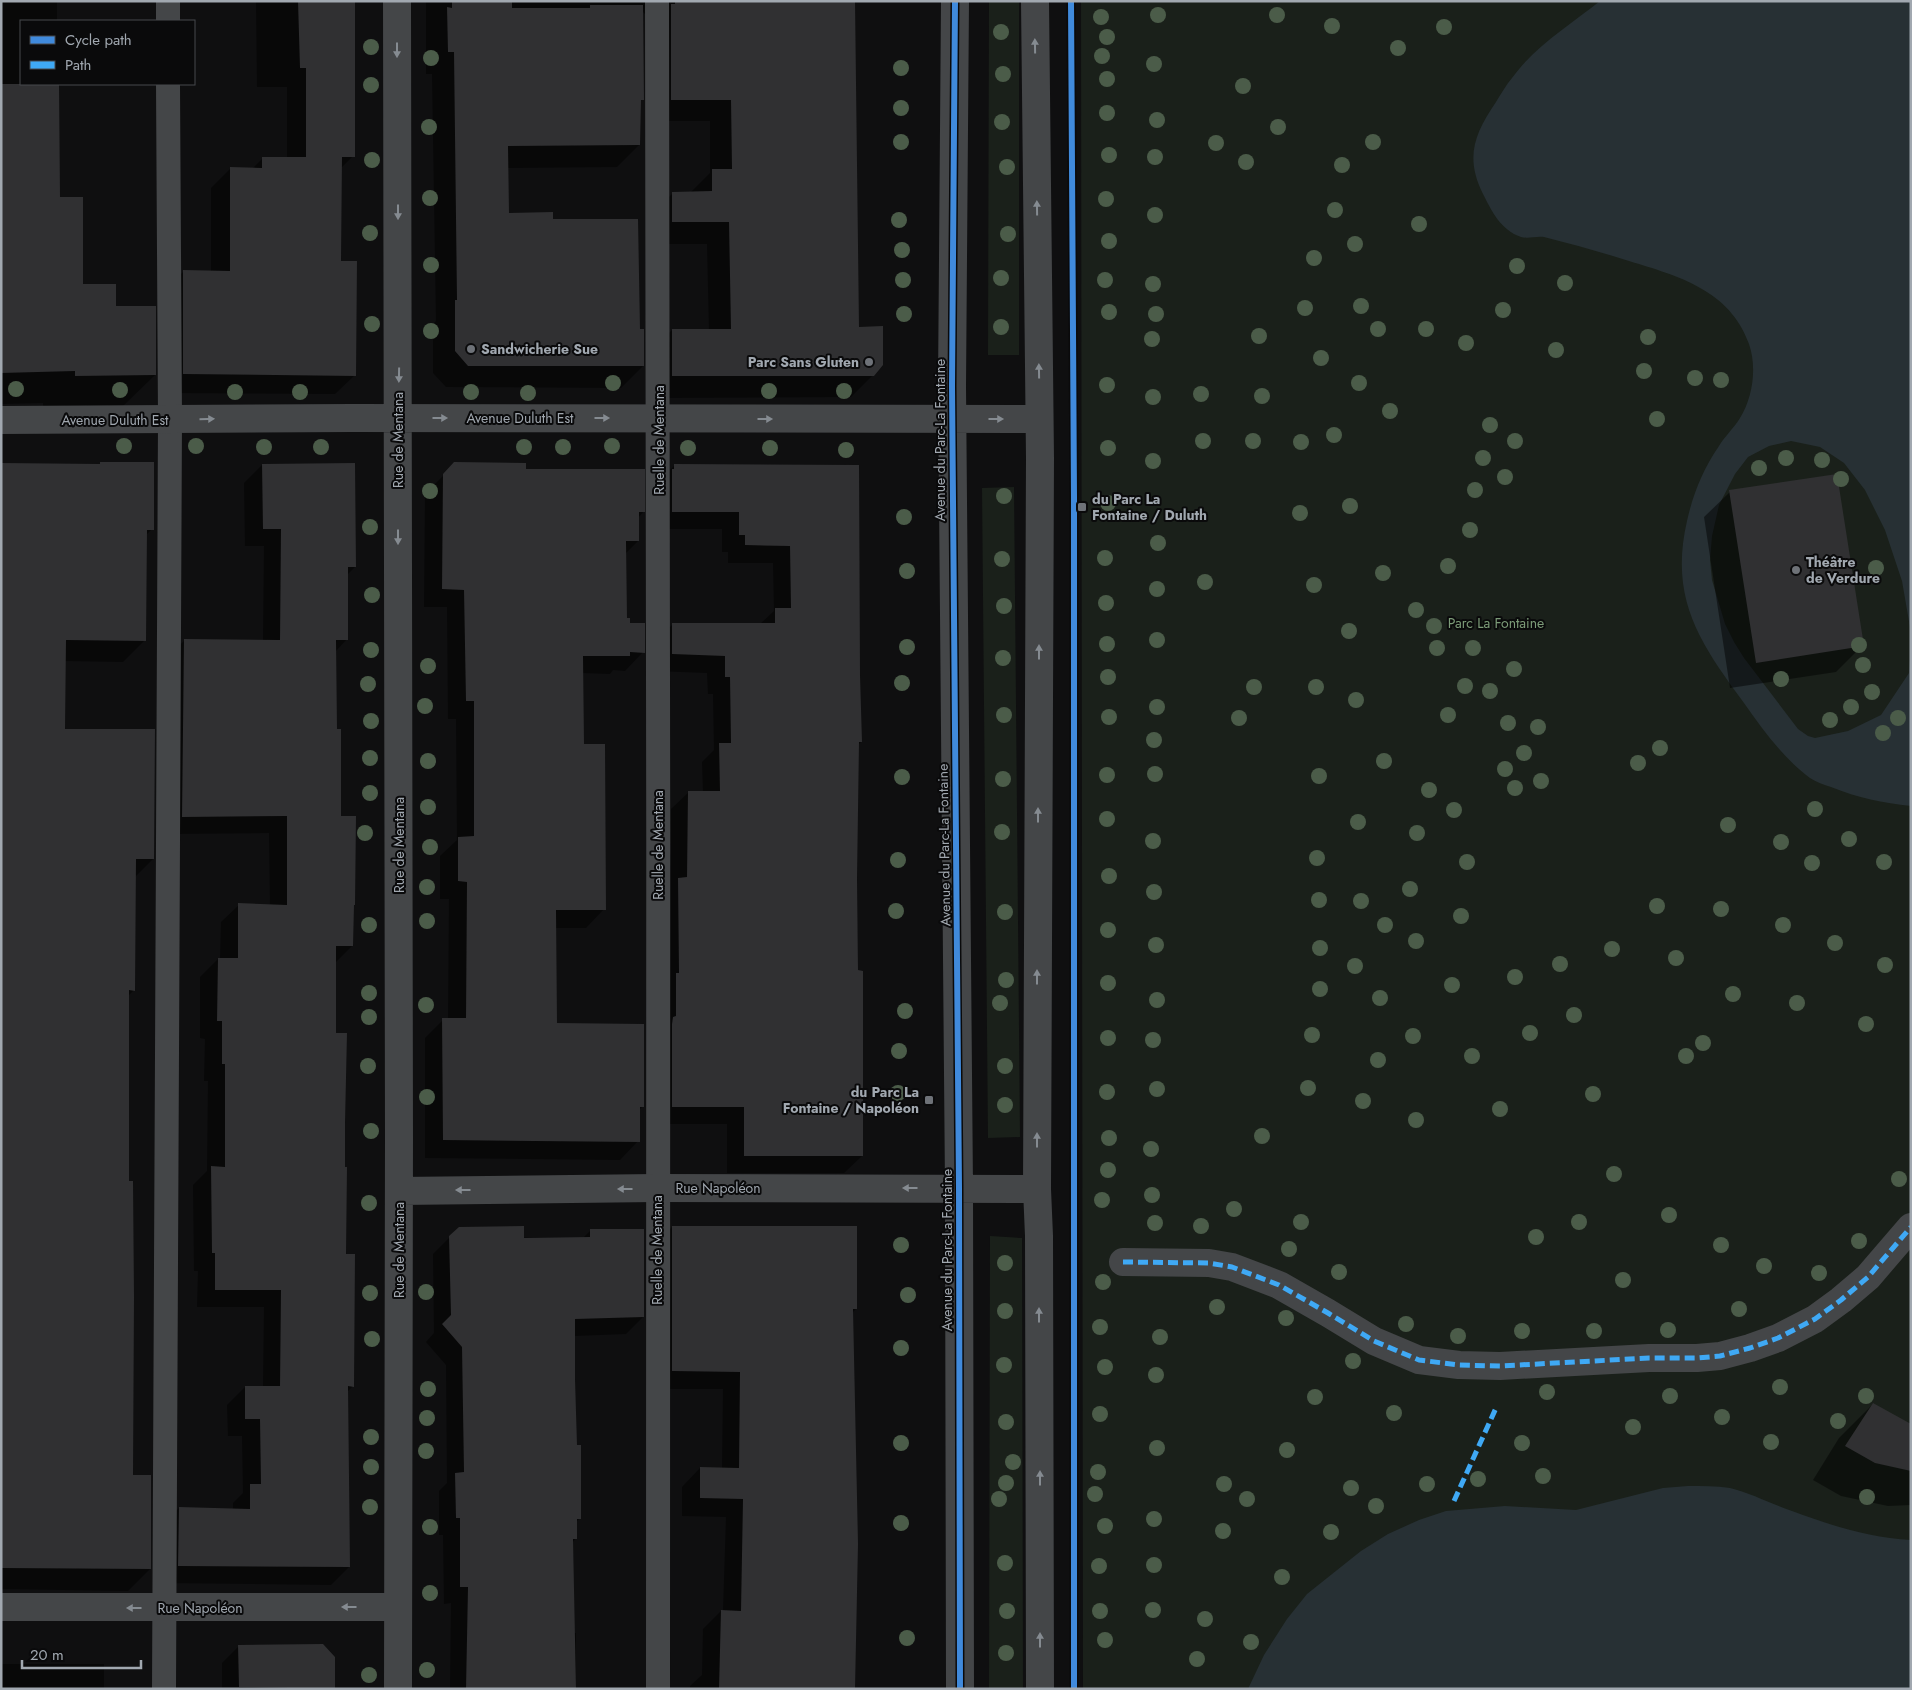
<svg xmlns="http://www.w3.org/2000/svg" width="1912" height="1690" font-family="Jost,sans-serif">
  <rect width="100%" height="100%" fill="#0f0f10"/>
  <!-- green -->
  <path fill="#1a201a" d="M989,1H1019V355H988Z
    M1081,1H1911V1689H1083Z
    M1014,487L1020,1137L988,1138L982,488Z
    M990,1236L1022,1238L1023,1689H989Z"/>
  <!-- water -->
  <path fill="#273034" d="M1600,1H1911V633L1902,581L1885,530L1865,490L1844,463L1820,447L1791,441L1769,446L1748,457L1735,474L1719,505L1712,536L1710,560L1712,580L1725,624L1734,642L1744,658L1798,729L1808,736L1815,738L1848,731L1881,715L1909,673L1911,648V806C1883,803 1858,798 1831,787C1824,785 1816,782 1810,778C1783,758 1763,730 1744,703C1700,643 1669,599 1687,521C1693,494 1703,469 1719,446C1725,436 1734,428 1740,418C1753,397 1757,367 1749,344C1730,290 1678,276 1629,261C1601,252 1572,244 1544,237C1536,236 1528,239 1521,237C1501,230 1492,212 1483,194C1465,158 1474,134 1496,102C1501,94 1506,85 1512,78C1535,46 1570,25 1600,1Z
    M1688,1486C1702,1486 1716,1486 1730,1488C1751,1493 1771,1504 1792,1511C1830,1525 1869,1538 1911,1540V1689H1248L1264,1655L1287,1619L1307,1594L1361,1551L1388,1534L1419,1520L1446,1511L1505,1506L1576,1510L1663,1488Z"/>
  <!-- shadow -->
  <path fill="#0007" d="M1,1H57V21H21V84H58L59,199L82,285L115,307L155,375L122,407L43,408V403L1,404Z
    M256,1H353V156L341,168L340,262L355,375L335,394L165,393L164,291L183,272H211V188L230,169H252L263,158H287V87H257Z
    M426,1H854L858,328L873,375L851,397L650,398V352L672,330H709L707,244H651V215L673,193H690L710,173V121H650L647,16L642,11V99L640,102L639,145L617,167L507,168L508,214L552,221L638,330L643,366L621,388L446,387L433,373V324L436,321L432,74H426Z
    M101,463L152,529L145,536V640L123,662L64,661V730L153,859L135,877L134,990L128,996V1182L132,1476L150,1569L128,1591L1,1589V464L99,465Z
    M455,464L524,470L643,512L638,518V541L625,554L626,619L643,652L625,671L613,670L610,674L582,673L583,745L604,909L586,928H555L556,1024L643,1106L639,1110L638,1141L620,1160L425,1158V1038L443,1020H448L449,899H440V856L457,840L456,719H448L447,607H424L425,494Z
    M262,465L355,567L347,575V639L335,652L336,730L340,817L352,906V946L335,963L334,1034L344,1255L353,1386L347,1392L349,1567L331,1585L161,1583V1526L179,1508L233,1510V1503L243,1493L242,1436H228L227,1405L245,1387H263L264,1307H197L198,1271H194L193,1185L207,1171L208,1081H204L205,1039L200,1038V977L218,959L220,960L221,922L239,905L270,906L269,833L165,834L166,658L184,641H263L264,546H245L244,483Z
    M674,466H858V675L861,742L858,745L856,879L862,1156L844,1173H727V1124H655L661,896L670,887L671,809L689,792H703L702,762L714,750L713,694H708L707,673L655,671V642L673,624H760L774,611L773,563H728V552H722V529H655L657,483Z
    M1730,492L1862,646L1836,672L1730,688L1704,517Z
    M672,1227L856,1309L852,1313L854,1689H690V1686L702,1675L703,1629L721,1611H723L726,1517L682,1516V1487L700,1468L722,1469L723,1389H654V1245Z
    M591,1230L643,1317L626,1334L574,1336L573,1379L580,1518L576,1522V1538L572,1543L574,1633H576V1689H450L451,1603L444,1604L443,1535H439V1491L447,1483L446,1365L426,1342L434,1333L433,1254L450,1237L583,1238Z
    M1873,1404L1911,1426V1505L1888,1506L1841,1496L1813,1480L1839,1438Z
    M239,1646L334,1689H222V1663Z
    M1,1664H104V1689H1Z"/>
  <!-- building -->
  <path fill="#303032" d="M298,1H355V157H342L341,261H357L356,376L183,374V270L230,271V167L262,168V157H306V68H300Z
    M452,1H512V8H590V5H643L644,100H641L640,145L508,146L509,213L553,212V219H638L640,329H644V366H468L455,351V300H457L454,52H448L447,7L452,8Z
    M675,1H855L859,327L883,326V365L874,376H672V329H731L729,222H672V192L712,191V169H732L731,100H671V4H675Z
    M1,84H59L60,197H83V284H116V306H156V375L75,376V371L1,373Z
    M100,462H154V530H147L146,641L66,640L65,729H155L154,859H136L135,991L129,990V1181H133L134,1297L133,1475H151V1569L1,1568V463L100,464Z
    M454,462L526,463V469H645V512H639V541H626L627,618H630V623H645V653L630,652V656H583L584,744H605L606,910H556L557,1023L644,1024V1107H640V1142L443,1140L442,1018H466L467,882L458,881V837L474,836V701H466L464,590L442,589L443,474Z
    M355,463L356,567H348V640H336L337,729H341V816H356L355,905H354L353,946H336V1033H347L345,1123V1167H347L346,1254H355L354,1387L348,1386L350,1567L178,1566L179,1507L250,1509V1484H261L260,1419H245V1386H280L281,1290H215V1253H212L211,1166L225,1167V1064H222V1021H217L218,958H238V903L287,905V816L182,817L184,639L280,640L281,529H263L262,464Z
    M674,464L859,465L860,675L862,742H859L857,879L858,970L863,971V1156H744V1107H672V1024L673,1017L676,1016V973H679L678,878L687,877L688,791H720L719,743H731L730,677H725V656L672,654V623H775V608H791L790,546L745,545V535H739V512H672V469H674Z
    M1837,474L1864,646L1756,663L1729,490Z
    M524,1226V1238L590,1237V1229H644V1317L575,1319V1379L577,1445H581V1519H577V1539H573L576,1689H466L468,1587H460V1518H456L455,1473L464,1472L462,1347L442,1324L451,1315L449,1236L459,1227Z
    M672,1226H857V1309H853L858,1544L855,1689H719L721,1610L741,1611L743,1499L700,1498V1467L739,1468L740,1372L672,1371Z
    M1873,1403L1911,1424V1471L1875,1463L1845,1446Z
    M323,1644L335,1657V1689L239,1687L238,1645Z"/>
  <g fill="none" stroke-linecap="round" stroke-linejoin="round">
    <!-- service -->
    <path stroke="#444648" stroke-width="24" d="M168,1V21
      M657,1C660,564 657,1126 658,1689
      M164,1689L170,419L168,84"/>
    <!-- pedestrian -->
    <path stroke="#444648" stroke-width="28" d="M1123,1262L1209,1263L1232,1267L1279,1285L1328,1313L1374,1341L1419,1360L1459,1365L1500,1366L1649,1358H1697L1720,1356L1750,1348L1778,1338L1815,1319L1841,1300L1868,1277L1911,1227"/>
    <!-- minor -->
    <path stroke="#444648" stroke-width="28" d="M397,1L399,1138L398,1689
      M955,1L952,386L959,1188L960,1689
      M1035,1L1040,458L1037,1189L1039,1236L1040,1689
      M1,420L352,418L1039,419
      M399,1191L656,1188L1037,1189
      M1,1607H398"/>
    <!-- quiet -->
    <path stroke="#3fa9f5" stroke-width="5" stroke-dasharray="10 5" stroke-linecap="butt" d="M1123,1262L1209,1263L1232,1267L1279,1285L1328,1313L1374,1341L1419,1360L1459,1365L1500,1366L1649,1358H1697L1720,1356L1750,1348L1778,1338L1815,1319L1841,1300L1868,1277L1911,1227
      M1454,1501L1496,1408"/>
    <!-- cycleway casing -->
    <g stroke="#0a0a0b" stroke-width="9">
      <path id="cycleway" d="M955,1L952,386L959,1188L960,1689
        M1071,1L1074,497V1689"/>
    </g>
    <!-- cycleway -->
    <use href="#cycleway" stroke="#408adc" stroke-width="6"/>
  </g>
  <!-- trees -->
  <g fill="#4b5c49">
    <circle cx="1158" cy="15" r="8"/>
    <circle cx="1277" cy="15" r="8"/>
    <circle cx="1101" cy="17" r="8"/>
    <circle cx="1332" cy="26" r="8"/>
    <circle cx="1444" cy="27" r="8"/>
    <circle cx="1001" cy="32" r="8"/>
    <circle cx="1107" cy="37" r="8"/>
    <circle cx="371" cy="47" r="8"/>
    <circle cx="1398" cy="48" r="8"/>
    <circle cx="1102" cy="56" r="8"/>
    <circle cx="431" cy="58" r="8"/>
    <circle cx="1154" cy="64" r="8"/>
    <circle cx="901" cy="68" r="8"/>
    <circle cx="1003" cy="74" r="8"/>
    <circle cx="1107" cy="79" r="8"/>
    <circle cx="371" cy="85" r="8"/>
    <circle cx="1243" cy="86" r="8"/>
    <circle cx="901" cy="108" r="8"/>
    <circle cx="1107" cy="113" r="8"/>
    <circle cx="1157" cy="120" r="8"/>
    <circle cx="1002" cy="122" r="8"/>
    <circle cx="429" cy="127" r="8"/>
    <circle cx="1278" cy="127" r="8"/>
    <circle cx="901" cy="142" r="8"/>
    <circle cx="1373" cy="142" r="8"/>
    <circle cx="1216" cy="143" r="8"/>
    <circle cx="1109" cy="155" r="8"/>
    <circle cx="1155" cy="157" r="8"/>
    <circle cx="372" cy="160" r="8"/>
    <circle cx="1246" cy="162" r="8"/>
    <circle cx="1342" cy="165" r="8"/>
    <circle cx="1007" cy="167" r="8"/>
    <circle cx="430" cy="198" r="8"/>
    <circle cx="1106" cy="199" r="8"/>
    <circle cx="1335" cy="210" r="8"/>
    <circle cx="1155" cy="215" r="8"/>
    <circle cx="899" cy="220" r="8"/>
    <circle cx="1419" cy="224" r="8"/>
    <circle cx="370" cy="233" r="8"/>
    <circle cx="1008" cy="234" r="8"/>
    <circle cx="1109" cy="241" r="8"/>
    <circle cx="1355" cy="244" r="8"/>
    <circle cx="902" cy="250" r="8"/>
    <circle cx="1314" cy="258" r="8"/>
    <circle cx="431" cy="265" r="8"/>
    <circle cx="1517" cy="266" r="8"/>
    <circle cx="1001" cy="278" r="8"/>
    <circle cx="903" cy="280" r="8"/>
    <circle cx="1105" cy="280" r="8"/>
    <circle cx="1565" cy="283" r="8"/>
    <circle cx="1153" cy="284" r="8"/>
    <circle cx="1361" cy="306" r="8"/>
    <circle cx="1305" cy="308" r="8"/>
    <circle cx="1503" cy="310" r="8"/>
    <circle cx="1109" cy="312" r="8"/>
    <circle cx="904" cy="314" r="8"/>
    <circle cx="1156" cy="314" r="8"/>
    <circle cx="372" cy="324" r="8"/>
    <circle cx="1001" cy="327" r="8"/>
    <circle cx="1378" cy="329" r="8"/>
    <circle cx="1426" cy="329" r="8"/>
    <circle cx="431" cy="331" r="8"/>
    <circle cx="1259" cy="336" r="8"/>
    <circle cx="1648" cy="337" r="8"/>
    <circle cx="1152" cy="339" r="8"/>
    <circle cx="1466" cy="343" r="8"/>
    <circle cx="1556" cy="350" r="8"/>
    <circle cx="1321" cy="358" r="8"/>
    <circle cx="1644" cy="371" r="8"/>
    <circle cx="1695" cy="378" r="8"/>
    <circle cx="1721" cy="380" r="8"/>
    <circle cx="613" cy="383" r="8"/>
    <circle cx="1359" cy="383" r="8"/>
    <circle cx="1107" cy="385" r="8"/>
    <circle cx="16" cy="389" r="8"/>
    <circle cx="120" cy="390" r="8"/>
    <circle cx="769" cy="391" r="8"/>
    <circle cx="844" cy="391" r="8"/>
    <circle cx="235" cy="392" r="8"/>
    <circle cx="300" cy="392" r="8"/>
    <circle cx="471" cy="392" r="8"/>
    <circle cx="528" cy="393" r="8"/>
    <circle cx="1201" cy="394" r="8"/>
    <circle cx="1262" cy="396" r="8"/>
    <circle cx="1153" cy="397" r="8"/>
    <circle cx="1390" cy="411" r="8"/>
    <circle cx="1657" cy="419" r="8"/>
    <circle cx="1490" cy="425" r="8"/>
    <circle cx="1334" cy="435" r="8"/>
    <circle cx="1203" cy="441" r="8"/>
    <circle cx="1253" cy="441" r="8"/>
    <circle cx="1515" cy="441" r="8"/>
    <circle cx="1301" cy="442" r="8"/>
    <circle cx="124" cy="446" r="8"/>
    <circle cx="196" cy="446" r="8"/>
    <circle cx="612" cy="446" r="8"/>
    <circle cx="264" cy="447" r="8"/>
    <circle cx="321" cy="447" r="8"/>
    <circle cx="524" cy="447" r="8"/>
    <circle cx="563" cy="447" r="8"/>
    <circle cx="688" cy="448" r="8"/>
    <circle cx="770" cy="448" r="8"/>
    <circle cx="1108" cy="448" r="8"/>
    <circle cx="846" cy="450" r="8"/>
    <circle cx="1483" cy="458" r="8"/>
    <circle cx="1786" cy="458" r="8"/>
    <circle cx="1822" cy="460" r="8"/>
    <circle cx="1153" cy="461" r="8"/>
    <circle cx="1759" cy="468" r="8"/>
    <circle cx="1505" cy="477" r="8"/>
    <circle cx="1841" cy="479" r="8"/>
    <circle cx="1475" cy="490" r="8"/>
    <circle cx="430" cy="491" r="8"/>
    <circle cx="1004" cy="496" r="8"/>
    <circle cx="1108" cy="503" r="8"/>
    <circle cx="1350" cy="506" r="8"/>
    <circle cx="1300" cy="513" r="8"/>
    <circle cx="904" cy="517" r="8"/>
    <circle cx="370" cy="527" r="8"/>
    <circle cx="1470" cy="530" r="8"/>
    <circle cx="1158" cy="543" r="8"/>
    <circle cx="1105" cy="558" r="8"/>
    <circle cx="1002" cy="559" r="8"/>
    <circle cx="1448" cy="566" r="8"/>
    <circle cx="1876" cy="568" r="8"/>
    <circle cx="907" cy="571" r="8"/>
    <circle cx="1383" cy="573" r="8"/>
    <circle cx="1205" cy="582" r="8"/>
    <circle cx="1314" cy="585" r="8"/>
    <circle cx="1157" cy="589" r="8"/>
    <circle cx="372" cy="595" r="8"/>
    <circle cx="1106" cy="603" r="8"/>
    <circle cx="1004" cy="606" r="8"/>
    <circle cx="1416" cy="610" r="8"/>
    <circle cx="1434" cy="626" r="8"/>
    <circle cx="1349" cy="631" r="8"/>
    <circle cx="1157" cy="640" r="8"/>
    <circle cx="1107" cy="644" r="8"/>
    <circle cx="1859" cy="645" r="8"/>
    <circle cx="907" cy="647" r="8"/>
    <circle cx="1437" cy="648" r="8"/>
    <circle cx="1473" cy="648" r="8"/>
    <circle cx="371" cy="650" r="8"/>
    <circle cx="1003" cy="658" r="8"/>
    <circle cx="1863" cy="665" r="8"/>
    <circle cx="428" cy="666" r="8"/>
    <circle cx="1514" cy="669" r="8"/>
    <circle cx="1108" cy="677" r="8"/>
    <circle cx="1781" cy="679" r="8"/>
    <circle cx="902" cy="683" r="8"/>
    <circle cx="368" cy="684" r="8"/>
    <circle cx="1465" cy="686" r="8"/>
    <circle cx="1254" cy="687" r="8"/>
    <circle cx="1316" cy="687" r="8"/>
    <circle cx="1490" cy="691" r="8"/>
    <circle cx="1872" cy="692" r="8"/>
    <circle cx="1356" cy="700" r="8"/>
    <circle cx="425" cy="706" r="8"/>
    <circle cx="1157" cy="707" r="8"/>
    <circle cx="1851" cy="707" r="8"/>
    <circle cx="1004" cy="715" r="8"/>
    <circle cx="1448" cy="715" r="8"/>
    <circle cx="1109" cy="717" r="8"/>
    <circle cx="1239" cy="718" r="8"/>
    <circle cx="1898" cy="718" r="8"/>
    <circle cx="1830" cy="720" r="8"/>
    <circle cx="371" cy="721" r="8"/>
    <circle cx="1508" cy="723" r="8"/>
    <circle cx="1538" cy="727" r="8"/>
    <circle cx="1883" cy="733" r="8"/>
    <circle cx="1154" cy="740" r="8"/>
    <circle cx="1660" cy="748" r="8"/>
    <circle cx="1524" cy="753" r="8"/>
    <circle cx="370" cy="758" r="8"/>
    <circle cx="428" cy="761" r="8"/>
    <circle cx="1384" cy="761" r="8"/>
    <circle cx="1638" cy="763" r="8"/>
    <circle cx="1505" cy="769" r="8"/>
    <circle cx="1155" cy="774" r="8"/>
    <circle cx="1107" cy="775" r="8"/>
    <circle cx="1319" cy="776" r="8"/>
    <circle cx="902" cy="777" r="8"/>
    <circle cx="1003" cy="779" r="8"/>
    <circle cx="1541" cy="781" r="8"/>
    <circle cx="1515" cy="788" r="8"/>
    <circle cx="1429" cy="790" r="8"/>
    <circle cx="370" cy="793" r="8"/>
    <circle cx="428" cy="807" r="8"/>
    <circle cx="1815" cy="809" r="8"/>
    <circle cx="1454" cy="810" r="8"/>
    <circle cx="1107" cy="819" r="8"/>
    <circle cx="1358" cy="822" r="8"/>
    <circle cx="1728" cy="825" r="8"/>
    <circle cx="1002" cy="832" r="8"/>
    <circle cx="365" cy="833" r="8"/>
    <circle cx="1417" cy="833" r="8"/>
    <circle cx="1849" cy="839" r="8"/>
    <circle cx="1153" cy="841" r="8"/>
    <circle cx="1781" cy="842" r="8"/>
    <circle cx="430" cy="847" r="8"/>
    <circle cx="1317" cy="858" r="8"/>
    <circle cx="898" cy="860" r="8"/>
    <circle cx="1467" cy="862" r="8"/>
    <circle cx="1884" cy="862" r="8"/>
    <circle cx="1812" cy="863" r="8"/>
    <circle cx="1109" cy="876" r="8"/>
    <circle cx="427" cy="887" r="8"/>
    <circle cx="1410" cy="889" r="8"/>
    <circle cx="1154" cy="892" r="8"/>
    <circle cx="1319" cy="900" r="8"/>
    <circle cx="1361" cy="901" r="8"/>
    <circle cx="1657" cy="906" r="8"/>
    <circle cx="1721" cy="909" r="8"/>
    <circle cx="896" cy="911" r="8"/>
    <circle cx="1005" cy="912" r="8"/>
    <circle cx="1461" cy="916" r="8"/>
    <circle cx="427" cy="921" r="8"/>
    <circle cx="369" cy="925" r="8"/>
    <circle cx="1385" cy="925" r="8"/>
    <circle cx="1783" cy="925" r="8"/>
    <circle cx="1108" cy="930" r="8"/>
    <circle cx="1416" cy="941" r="8"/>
    <circle cx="1835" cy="943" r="8"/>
    <circle cx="1156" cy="945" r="8"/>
    <circle cx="1320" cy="948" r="8"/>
    <circle cx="1612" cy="949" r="8"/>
    <circle cx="1676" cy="958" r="8"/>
    <circle cx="1560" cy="964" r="8"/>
    <circle cx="1885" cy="965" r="8"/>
    <circle cx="1355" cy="966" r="8"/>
    <circle cx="1515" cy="977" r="8"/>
    <circle cx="1006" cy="980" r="8"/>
    <circle cx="1108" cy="983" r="8"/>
    <circle cx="1452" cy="985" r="8"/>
    <circle cx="1320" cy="989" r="8"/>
    <circle cx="369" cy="993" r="8"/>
    <circle cx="1733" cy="994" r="8"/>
    <circle cx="1380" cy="998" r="8"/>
    <circle cx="1157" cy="1000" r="8"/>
    <circle cx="1000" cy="1003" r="8"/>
    <circle cx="1797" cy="1003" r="8"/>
    <circle cx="426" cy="1005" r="8"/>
    <circle cx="905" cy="1011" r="8"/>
    <circle cx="1574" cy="1015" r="8"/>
    <circle cx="369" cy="1017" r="8"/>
    <circle cx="1866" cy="1024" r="8"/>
    <circle cx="1530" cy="1033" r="8"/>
    <circle cx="1312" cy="1035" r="8"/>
    <circle cx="1413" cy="1036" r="8"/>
    <circle cx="1108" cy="1038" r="8"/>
    <circle cx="1153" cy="1040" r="8"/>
    <circle cx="1703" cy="1043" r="8"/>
    <circle cx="899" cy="1051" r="8"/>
    <circle cx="1472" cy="1056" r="8"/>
    <circle cx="1686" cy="1056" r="8"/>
    <circle cx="1378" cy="1060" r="8"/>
    <circle cx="368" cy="1066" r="8"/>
    <circle cx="1005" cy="1066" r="8"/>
    <circle cx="1308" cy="1088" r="8"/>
    <circle cx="1157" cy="1089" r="8"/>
    <circle cx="1107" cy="1092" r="8"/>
    <circle cx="898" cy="1093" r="8"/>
    <circle cx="1593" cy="1094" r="8"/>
    <circle cx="427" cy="1097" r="8"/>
    <circle cx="1363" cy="1101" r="8"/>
    <circle cx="1005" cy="1105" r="8"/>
    <circle cx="1500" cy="1109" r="8"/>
    <circle cx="1416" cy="1120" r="8"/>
    <circle cx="371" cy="1131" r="8"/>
    <circle cx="1262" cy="1136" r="8"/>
    <circle cx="1109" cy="1138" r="8"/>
    <circle cx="1151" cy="1149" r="8"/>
    <circle cx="1108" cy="1170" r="8"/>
    <circle cx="1614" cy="1174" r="8"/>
    <circle cx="1899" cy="1179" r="8"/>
    <circle cx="1152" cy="1195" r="8"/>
    <circle cx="1102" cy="1200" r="8"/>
    <circle cx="369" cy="1203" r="8"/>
    <circle cx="1234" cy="1209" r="8"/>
    <circle cx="1669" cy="1215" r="8"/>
    <circle cx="1301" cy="1222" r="8"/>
    <circle cx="1579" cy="1222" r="8"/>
    <circle cx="1155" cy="1223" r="8"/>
    <circle cx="1201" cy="1226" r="8"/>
    <circle cx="1536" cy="1237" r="8"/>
    <circle cx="1859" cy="1241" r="8"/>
    <circle cx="901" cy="1245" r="8"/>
    <circle cx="1721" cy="1245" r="8"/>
    <circle cx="1289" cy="1249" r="8"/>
    <circle cx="1005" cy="1263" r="8"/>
    <circle cx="1764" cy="1266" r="8"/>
    <circle cx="1339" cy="1272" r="8"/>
    <circle cx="1819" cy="1273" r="8"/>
    <circle cx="1623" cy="1280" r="8"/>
    <circle cx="1103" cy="1282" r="8"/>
    <circle cx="426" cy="1292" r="8"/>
    <circle cx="370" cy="1293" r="8"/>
    <circle cx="908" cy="1295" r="8"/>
    <circle cx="1217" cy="1307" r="8"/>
    <circle cx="1739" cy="1309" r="8"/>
    <circle cx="1005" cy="1311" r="8"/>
    <circle cx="1286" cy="1318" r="8"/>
    <circle cx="1406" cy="1324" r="8"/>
    <circle cx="1100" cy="1327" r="8"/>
    <circle cx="1668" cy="1330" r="8"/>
    <circle cx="1522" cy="1331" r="8"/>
    <circle cx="1594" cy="1331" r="8"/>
    <circle cx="1458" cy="1336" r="8"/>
    <circle cx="1160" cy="1337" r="8"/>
    <circle cx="372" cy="1339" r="8"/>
    <circle cx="901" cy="1348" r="8"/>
    <circle cx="1353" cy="1361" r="8"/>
    <circle cx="1004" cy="1365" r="8"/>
    <circle cx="1105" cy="1367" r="8"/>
    <circle cx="1156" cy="1375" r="8"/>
    <circle cx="1780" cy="1387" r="8"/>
    <circle cx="428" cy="1389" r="8"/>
    <circle cx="1547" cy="1392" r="8"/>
    <circle cx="1670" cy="1396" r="8"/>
    <circle cx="1866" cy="1396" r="8"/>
    <circle cx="1315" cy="1397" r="8"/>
    <circle cx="1394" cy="1413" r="8"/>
    <circle cx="1100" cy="1414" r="8"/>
    <circle cx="1722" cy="1417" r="8"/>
    <circle cx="427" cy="1418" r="8"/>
    <circle cx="1838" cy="1421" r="8"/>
    <circle cx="1006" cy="1422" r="8"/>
    <circle cx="1633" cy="1427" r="8"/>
    <circle cx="371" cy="1437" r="8"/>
    <circle cx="1771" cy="1442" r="8"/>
    <circle cx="901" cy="1443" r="8"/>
    <circle cx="1522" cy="1443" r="8"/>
    <circle cx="1157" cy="1448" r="8"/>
    <circle cx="1287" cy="1450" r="8"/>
    <circle cx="426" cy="1451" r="8"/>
    <circle cx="1013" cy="1462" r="8"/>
    <circle cx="371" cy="1467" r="8"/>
    <circle cx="1098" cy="1472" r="8"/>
    <circle cx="1543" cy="1476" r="8"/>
    <circle cx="1478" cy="1479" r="8"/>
    <circle cx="1006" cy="1483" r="8"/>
    <circle cx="1224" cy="1484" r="8"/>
    <circle cx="1427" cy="1484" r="8"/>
    <circle cx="1351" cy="1488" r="8"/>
    <circle cx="1095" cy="1494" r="8"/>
    <circle cx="1867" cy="1497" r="8"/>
    <circle cx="999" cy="1499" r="8"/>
    <circle cx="1247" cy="1499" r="8"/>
    <circle cx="1376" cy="1506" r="8"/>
    <circle cx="370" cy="1507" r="8"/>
    <circle cx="1154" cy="1519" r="8"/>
    <circle cx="901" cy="1523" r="8"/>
    <circle cx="1105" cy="1526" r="8"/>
    <circle cx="430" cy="1527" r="8"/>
    <circle cx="1223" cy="1531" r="8"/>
    <circle cx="1331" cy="1532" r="8"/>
    <circle cx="1005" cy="1563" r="8"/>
    <circle cx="1154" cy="1565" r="8"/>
    <circle cx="1099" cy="1566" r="8"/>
    <circle cx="1282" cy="1577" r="8"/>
    <circle cx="430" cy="1593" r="8"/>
    <circle cx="1153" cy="1610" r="8"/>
    <circle cx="1007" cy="1611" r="8"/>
    <circle cx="1100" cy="1611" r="8"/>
    <circle cx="1205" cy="1619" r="8"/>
    <circle cx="907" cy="1638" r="8"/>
    <circle cx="1105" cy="1640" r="8"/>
    <circle cx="1251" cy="1642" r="8"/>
    <circle cx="1006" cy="1653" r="8"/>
    <circle cx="1197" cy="1659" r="8"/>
    <circle cx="427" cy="1670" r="8"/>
    <circle cx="369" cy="1675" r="8"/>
  </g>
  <!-- one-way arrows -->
  <defs><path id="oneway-solid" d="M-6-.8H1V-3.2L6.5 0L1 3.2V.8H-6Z" transform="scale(1.25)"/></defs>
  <g fill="#858b91">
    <use href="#oneway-solid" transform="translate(1035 46) rotate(-91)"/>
    <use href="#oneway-solid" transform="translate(397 50) rotate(90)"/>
    <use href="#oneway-solid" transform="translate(1037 208) rotate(-91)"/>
    <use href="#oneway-solid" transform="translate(398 212) rotate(90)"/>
    <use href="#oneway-solid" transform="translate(1039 371) rotate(-91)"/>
    <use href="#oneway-solid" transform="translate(399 375) rotate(91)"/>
    <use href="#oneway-solid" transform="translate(440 418)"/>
    <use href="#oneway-solid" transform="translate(602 418)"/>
    <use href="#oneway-solid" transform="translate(207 419) rotate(-1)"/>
    <use href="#oneway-solid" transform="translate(765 419)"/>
    <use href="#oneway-solid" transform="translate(996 419)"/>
    <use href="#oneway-solid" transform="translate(398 537) rotate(90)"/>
    <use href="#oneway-solid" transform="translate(1039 652) rotate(-90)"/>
    <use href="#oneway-solid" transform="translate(1038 815) rotate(-90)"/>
    <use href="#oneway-solid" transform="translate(1037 977) rotate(-90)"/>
    <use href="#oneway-solid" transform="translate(1037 1140) rotate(-90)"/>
    <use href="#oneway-solid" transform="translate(910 1188) rotate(-180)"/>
    <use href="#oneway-solid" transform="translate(625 1189) rotate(180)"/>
    <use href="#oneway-solid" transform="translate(463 1190) rotate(180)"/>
    <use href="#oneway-solid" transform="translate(1039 1315) rotate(-90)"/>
    <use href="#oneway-solid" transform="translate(1040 1478) rotate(-90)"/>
    <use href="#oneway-solid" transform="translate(349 1607) rotate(180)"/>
    <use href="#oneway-solid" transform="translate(134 1608) rotate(-180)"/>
    <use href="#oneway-solid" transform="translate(1040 1640) rotate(-90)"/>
  </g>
  <!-- markers -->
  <g fill="#6e7278" stroke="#0a0a0b" stroke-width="2">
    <circle cx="471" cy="349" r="5"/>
    <circle cx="869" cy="362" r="5"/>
    <rect x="1077" y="502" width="10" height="10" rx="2.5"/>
    <circle cx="1796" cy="570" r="5"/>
    <rect x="924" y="1095" width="10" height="10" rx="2.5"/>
  </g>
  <g text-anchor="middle" stroke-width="4" stroke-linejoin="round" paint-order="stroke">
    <!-- poi labels -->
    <g font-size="14" font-weight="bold" fill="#a1a8b0" stroke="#0a0a0b" text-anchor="start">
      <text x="481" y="354">Sandwicherie Sue</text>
      <text x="859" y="367" text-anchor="end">Parc Sans Gluten</text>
      <text x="1092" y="504">du Parc La<tspan x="1092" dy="16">Fontaine / Duluth</tspan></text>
      <text x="1806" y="567">Théâtre<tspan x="1806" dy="16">de Verdure</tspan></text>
      <text x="919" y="1097" text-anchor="end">du Parc La<tspan x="919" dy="16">Fontaine / Napoléon</tspan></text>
    </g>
    <!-- street labels -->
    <g font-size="14" fill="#a1a8b0" stroke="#0a0a0b">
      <text x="520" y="423">Avenue Duluth Est</text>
      <text x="115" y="425">Avenue Duluth Est</text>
      <text transform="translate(398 440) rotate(-90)" y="5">Rue de Mentana</text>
      <text transform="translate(659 440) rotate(-90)" y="5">Ruelle de Mentana</text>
      <text transform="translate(940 440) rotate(-90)" y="5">Avenue du Parc-La Fontaine</text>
      <text transform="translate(399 845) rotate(-90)" y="5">Rue de Mentana</text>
      <text transform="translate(658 845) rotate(-90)" y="5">Ruelle de Mentana</text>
      <text transform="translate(944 845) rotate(-91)" y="5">Avenue du Parc-La Fontaine</text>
      <text x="718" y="1193">Rue Napoléon</text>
      <text transform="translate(399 1250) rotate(-90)" y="5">Rue de Mentana</text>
      <text transform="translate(657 1250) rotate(-90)" y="5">Ruelle de Mentana</text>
      <text transform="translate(947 1250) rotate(-90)" y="5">Avenue du Parc-La Fontaine</text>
      <text x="200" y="1613">Rue Napoléon</text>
    </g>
    <!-- park labels -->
    <g font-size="14" fill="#7c9b78" stroke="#0a0a0b">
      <text x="1496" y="628">Parc La Fontaine</text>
    </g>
  </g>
  <!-- border -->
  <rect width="1912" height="1690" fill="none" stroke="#a1a8b0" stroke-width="5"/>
  <!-- legend -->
  <rect x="20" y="20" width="175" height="65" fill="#0a0a0b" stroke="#46494d"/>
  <rect x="30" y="36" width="25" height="8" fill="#408adc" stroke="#46494d"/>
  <text x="65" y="45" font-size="15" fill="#a1a8b0">Cycle path</text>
  <rect x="30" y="61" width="25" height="8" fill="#3fa9f5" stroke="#46494d"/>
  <text x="65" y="70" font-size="15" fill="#a1a8b0">Path</text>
  <!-- scale -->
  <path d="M22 1660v8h119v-8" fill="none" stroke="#a1a8b0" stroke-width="2.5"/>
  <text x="30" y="1660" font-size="15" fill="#a1a8b0" stroke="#0a0a0b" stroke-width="4" paint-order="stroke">20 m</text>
</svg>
